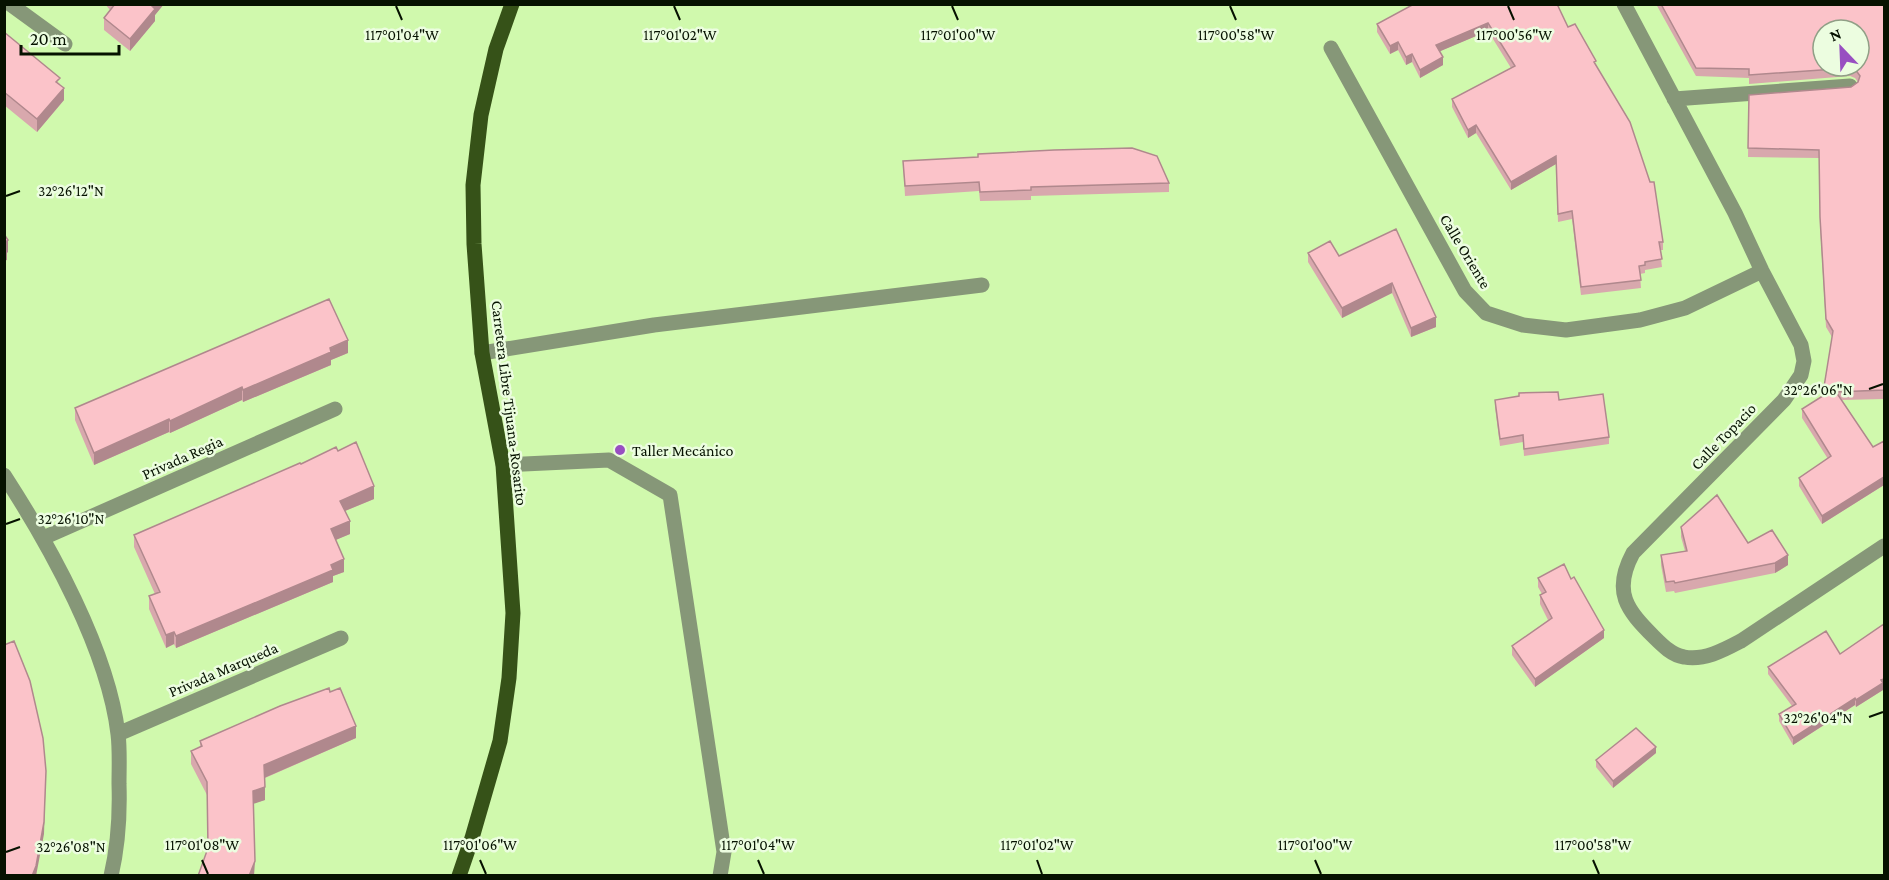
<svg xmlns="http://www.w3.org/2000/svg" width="1889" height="880" font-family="'Crimson Pro',serif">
  <rect width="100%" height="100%" fill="#d0f9ad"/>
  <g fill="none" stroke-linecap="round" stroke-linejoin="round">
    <!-- minor -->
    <path stroke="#869778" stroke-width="15" d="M10,4L65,44
      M1624,4L1735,213L1762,271L1801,345L1804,361L1801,375L1784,400L1633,553C1612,592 1627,610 1654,637C1663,646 1672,655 1684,657C1704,661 1724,650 1741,641L1884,546
      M1331,48L1465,291L1486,313L1523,325L1566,330L1640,320L1685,308L1762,271
      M1674,99L1850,86
      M482,353L654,325L982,285
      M503,465L609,460L670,495L724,852L720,876
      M4,475C50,546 108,650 118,734C120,750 119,768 119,784C120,814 118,846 111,876
      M43,538L335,409
      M118,734L341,638"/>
    <!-- major -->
    <path stroke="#365218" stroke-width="15" d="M459,876L472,838L500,741L509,678L513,613L503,465L482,353L474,244L473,185L481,115L496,49L512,4"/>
  </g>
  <!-- wall -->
  <path fill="#d8a8ad" d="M105,4H164L155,15V21L130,51L104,30V18L110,10Z
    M1414,4L1568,27L1596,65L1663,242V250H1660L1662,267L1645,270V273L1640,274L1641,288L1581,295L1572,219L1558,222L1556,164L1511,190L1476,133L1468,138L1452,107V99L1511,68L1488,31L1440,51L1443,65L1420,78L1412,62L1406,65L1398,50L1390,54L1377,32V24Z
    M1656,4H1884V399L1842,400L1873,447L1884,441V485L1822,524L1799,486V478L1828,459L1802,418V409L1823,396L1832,337L1826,327L1820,225L1819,158L1748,157L1749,95L1851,87L1858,82L1855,78L1850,76L1749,84V78L1696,76Z
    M4,32L60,84L64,100L37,132L4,105Z
    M903,161L1169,183V192L1031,196V200L980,201L979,191L905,196Z
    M1396,229L1436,327L1411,337L1392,293L1342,318L1308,262V253L1339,256Z
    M348,353L331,360V365L243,402L242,400L170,433L169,432L94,465L75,420V408Z
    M1495,400H1559L1609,437V444L1524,456L1523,442L1500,446L1495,407Z
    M338,451L374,499L345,511L350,534L335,540L344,572L333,576V582L176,648L174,644L166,648L149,609V596L155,594L134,547V535L301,464Z
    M1681,527L1748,543L1788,565L1775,573L1675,593L1674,591L1666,592L1661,565V555L1685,551L1681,537Z
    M1538,578L1571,579L1604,638L1535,687L1512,655V646L1548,620L1540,604V595L1542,594L1538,587Z
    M1840,654L1883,686V690L1856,707L1855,705L1793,745L1779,721V714L1792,706L1768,674V667Z
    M356,738L265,778V800L254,803V876H198L208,849L207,795L191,764V751L200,747V741Z
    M1656,753L1613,788L1596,767V760Z"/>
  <!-- shaded-wall -->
  <path fill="#b0888d" d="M154,4H164L155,15V21L130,51V39Z
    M1488,23V31L1436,53V45Z
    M1398,42V50L1390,54V46Z
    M1412,54V62L1406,65V57Z
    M1443,57V65L1420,78V70Z
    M64,88V100L37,132V119Z
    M1476,125V133L1468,138V130Z
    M1556,156V164L1511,190V182Z
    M8,240V252L7,253V260L4,261V243Z
    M1392,283V293L1342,318V308Z
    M1436,317V327L1411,337V328Z
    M348,340V353L331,360V365L243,402V390Z
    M242,387V400L170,433V421Z
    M169,419V432L94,465V453Z
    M1884,477V485L1822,524V516Z
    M374,486V499L340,513V501Z
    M350,521V534L331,542V529Z
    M1788,555V565L1775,573V563Z
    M344,559V572L333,576V582L176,648V636Z
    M1604,630V638L1535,687V679Z
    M174,632V644L166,648V635Z
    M1884,679V686H1883V690L1856,707V700Z
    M1855,698V705L1793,745V738Z
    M356,726V738L264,778V765Z
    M1656,747V753L1613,788V781Z
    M46,771L44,834L36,876H32Z
    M265,787V800L253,804V791Z
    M255,861L254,876H249Z"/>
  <!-- building -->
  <path fill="#fbc3c9" stroke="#b0888d" stroke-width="1.5" fill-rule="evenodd" d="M115,4H154L152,6L155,9L130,39L104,18Z
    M1414,4H1557L1568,27L1575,24L1596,61L1594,62L1630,122L1650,182H1654L1663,242H1659L1662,259L1645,262V265L1639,266L1641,280L1581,287L1572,211L1558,214L1556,156L1511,182L1476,125L1468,130L1452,99L1515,66L1488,23L1436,45L1443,57L1420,70L1412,54L1406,57L1398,42L1390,46L1377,24Z
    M1661,4H1884V390L1836,392L1873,447L1884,441V477L1822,516L1799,478L1831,456L1802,409L1829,392L1823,393L1833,331L1826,319L1820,217L1819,150L1748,148L1749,95L1851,87L1858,82L1860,76L1855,69L1850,68L1749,75V69L1696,68ZM1823,30H1859V66H1823Z
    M4,32L60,78L56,82L64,88L37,119L4,92Z
    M1132,148L1157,156L1169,183L1031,187V190L980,192L979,182L905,186L903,161L978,157V154L1054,150Z
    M1396,229L1436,317L1411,328L1392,283L1342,308L1308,253L1330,241L1339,256Z
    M4,234L8,240L4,243Z
    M329,299L348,340L330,348L331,352L243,390L242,387L170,421L169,419L94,453L75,408Z
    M1558,392L1559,400L1603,394L1609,437L1524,449L1523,435L1500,439L1495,400L1519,396V393Z
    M356,442L374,486L340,501L350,521L331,529L344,559L331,565L333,570L176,636L174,632L166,635L149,596L160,592L134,535L300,463L301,464L336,447L338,451Z
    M1717,495L1748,543L1772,530L1788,555L1775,563L1675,583L1674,581L1666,582L1661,555L1687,551L1681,527Z
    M1564,564L1571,579L1574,577L1604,630L1535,679L1512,646L1552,618L1540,595L1546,592L1538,578Z
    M1884,624V679L1881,680L1883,683L1856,700L1855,698L1793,738L1779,714L1796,704L1768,667L1826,631L1840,654Z
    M14,641L30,681L43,738L46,771L44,822L36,866L32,876H4V645Z
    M329,688L330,692L340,688L356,726L264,765L265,787L253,791L255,861L249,876H198L208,848L207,782L191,751L202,746L200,741L280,706Z
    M1636,728L1656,747L1613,781L1596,760Z"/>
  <!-- ticks -->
  <path fill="none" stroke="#061200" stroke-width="2" d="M396,6L402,20M674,6L680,20M952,6L958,20M1230,6L1236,20M1508,6L1514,20M6,196L20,191M1869,389L1883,384M6,524L20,519M1869,717L1883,712M6,852L20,847M202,860L208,874M480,860L486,874M758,860L764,874M1037,860L1042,874M1315,860L1321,874M1593,860L1599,874"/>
  <!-- markers -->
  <circle fill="#984fc1" stroke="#ecfde0" stroke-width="2" cx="620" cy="450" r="6"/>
  <g text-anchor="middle" stroke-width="5" stroke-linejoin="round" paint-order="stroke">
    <!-- street labels -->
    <g font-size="16" fill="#061200" stroke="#ecfde0">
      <text transform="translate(1466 251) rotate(59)" y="6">Calle Oriente</text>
      <text transform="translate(510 403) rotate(83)" y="6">Carretera Libre Tijuana-Rosarito</text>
      <text transform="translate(1723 436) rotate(-46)" y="6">Calle Topacio</text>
      <text transform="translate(182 457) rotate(-24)" y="6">Privada Regia</text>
      <text transform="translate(223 669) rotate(-23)" y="6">Privada Marqueda</text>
    </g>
    <!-- poi labels -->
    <g font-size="16" fill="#061200" stroke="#ecfde0" text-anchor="start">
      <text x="632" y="456">Taller Mecánico</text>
    </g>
  </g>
  <g font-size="15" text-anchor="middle" fill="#061200" stroke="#ecfde0" stroke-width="5" stroke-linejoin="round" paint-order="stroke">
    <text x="402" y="40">117°01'04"W</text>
    <text x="680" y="40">117°01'02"W</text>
    <text x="958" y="40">117°01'00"W</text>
    <text x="1236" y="40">117°00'58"W</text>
    <text x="1514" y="40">117°00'56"W</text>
    <text x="71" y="196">32°26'12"N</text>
    <text x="1818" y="395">32°26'06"N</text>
    <text x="71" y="524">32°26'10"N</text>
    <text x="1818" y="723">32°26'04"N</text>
    <text x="202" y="850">117°01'08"W</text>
    <text x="480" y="850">117°01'06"W</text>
    <text x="758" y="850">117°01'04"W</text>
    <text x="1037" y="850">117°01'02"W</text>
    <text x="1315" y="850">117°01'00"W</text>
    <text x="1593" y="850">117°00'58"W</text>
    <text x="71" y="852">32°26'08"N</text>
  </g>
  <!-- border -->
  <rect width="1889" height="880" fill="none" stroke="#061200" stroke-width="12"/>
  <!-- north arrow -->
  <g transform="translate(1841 48) rotate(337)"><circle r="28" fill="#ecfde0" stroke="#909f86" stroke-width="1.5"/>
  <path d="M0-4.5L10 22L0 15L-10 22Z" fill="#984fc1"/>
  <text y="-9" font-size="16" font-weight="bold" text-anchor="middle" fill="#061200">N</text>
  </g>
  <!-- scale -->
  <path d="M21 45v9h98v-9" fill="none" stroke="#061200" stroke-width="3"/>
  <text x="30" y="45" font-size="18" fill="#061200" stroke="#ecfde0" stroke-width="4.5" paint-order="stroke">20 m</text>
</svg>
